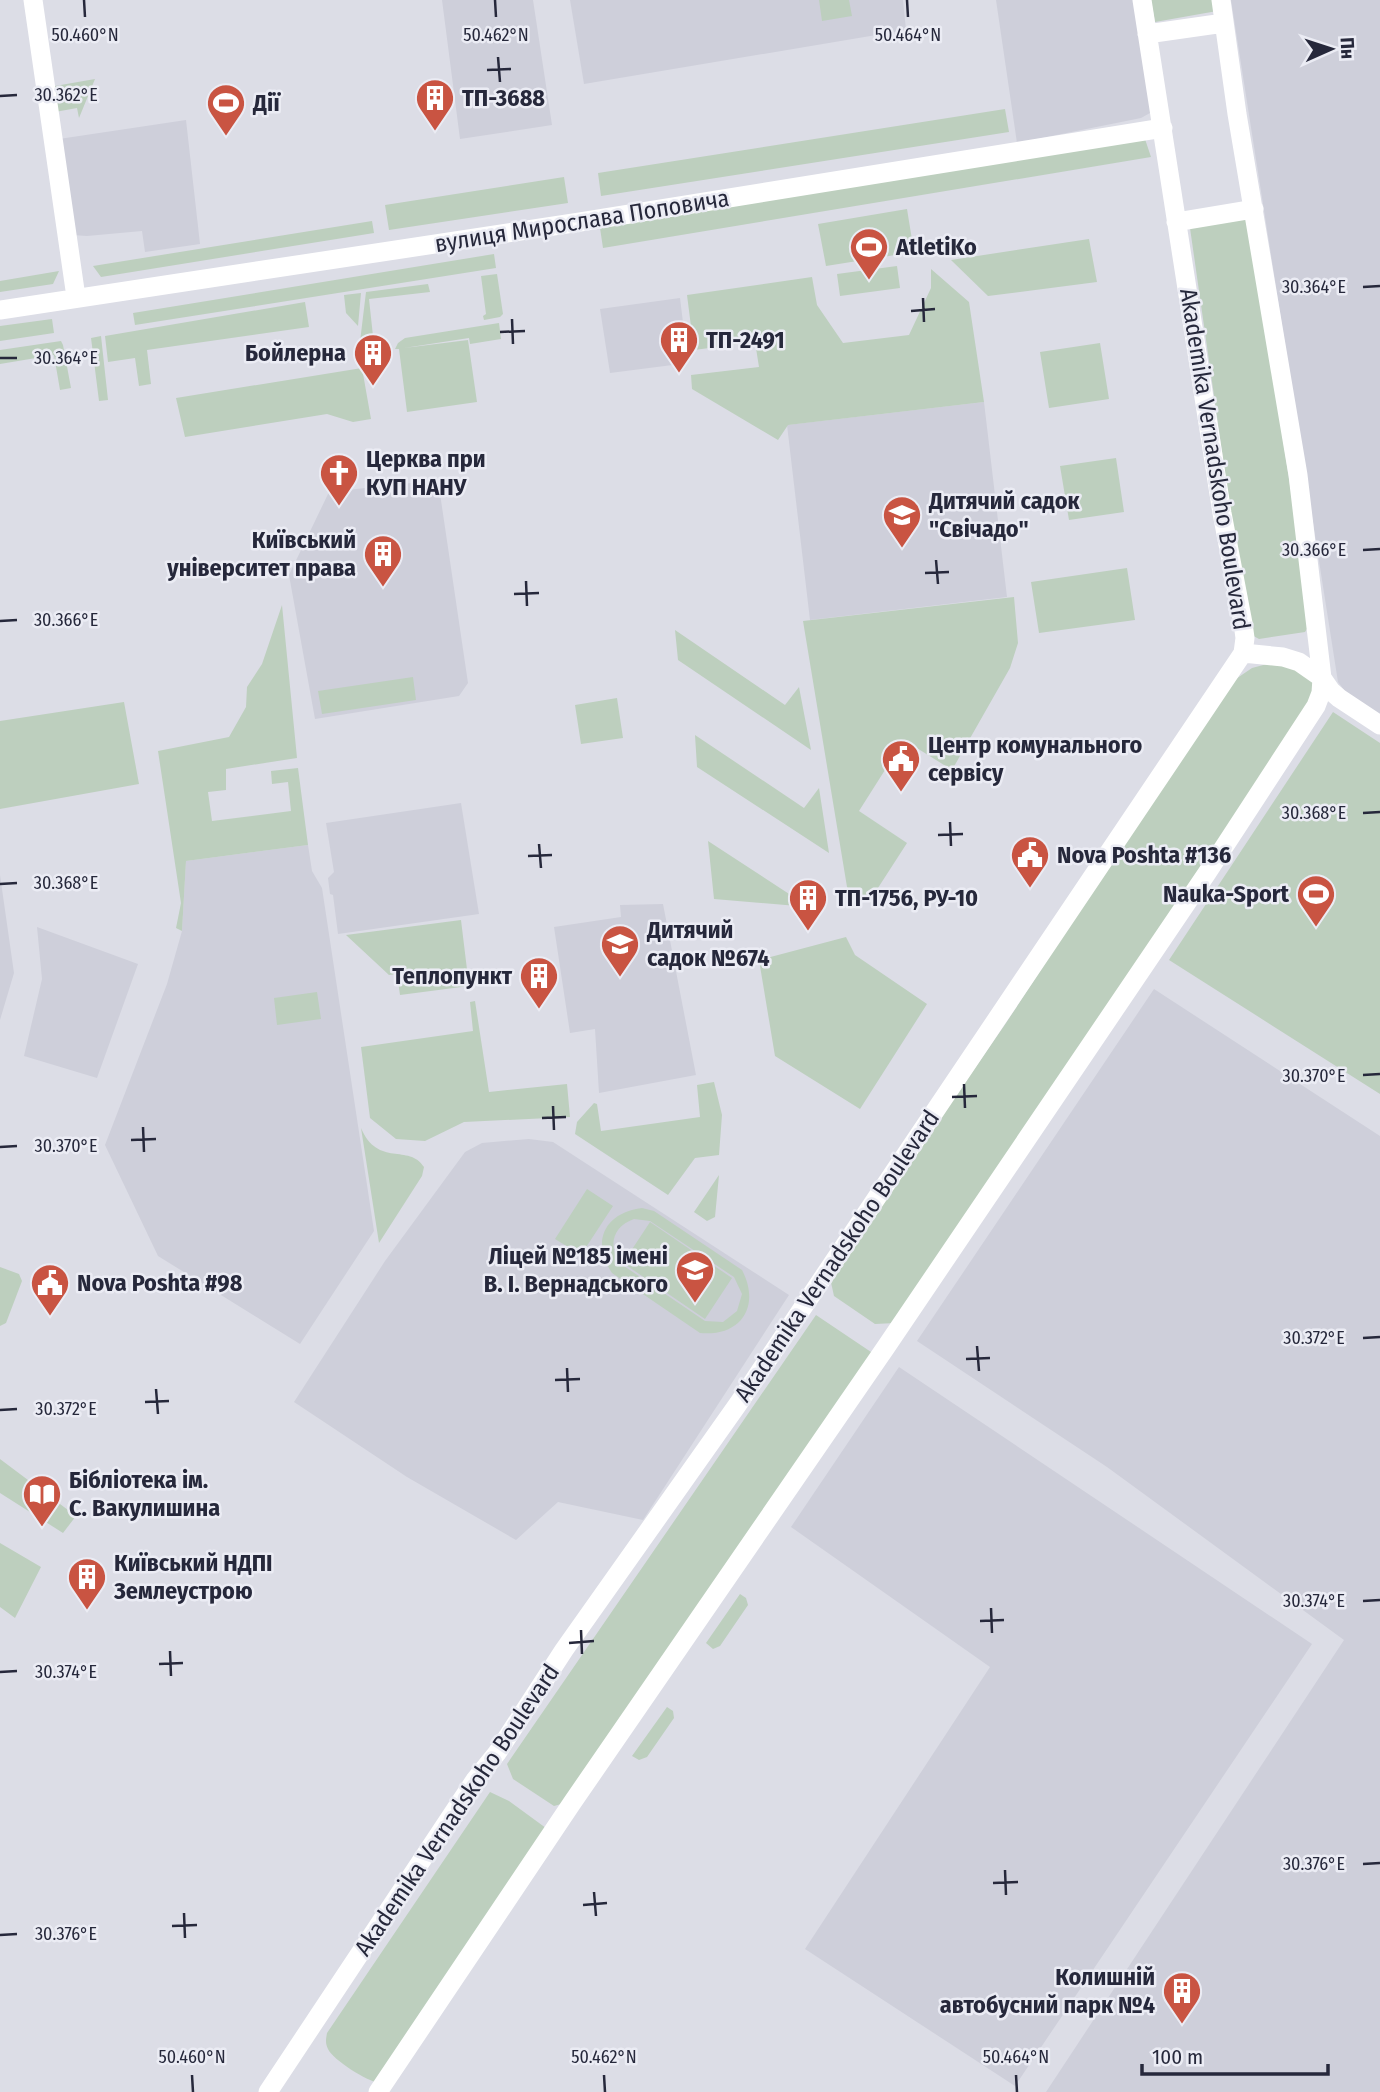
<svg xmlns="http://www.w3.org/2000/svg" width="1380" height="2092" font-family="'Fira Sans Condensed',sans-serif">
  <rect width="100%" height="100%" fill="#dcdde6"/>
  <!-- built -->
  <path fill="#cecfda" d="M442,0H533L552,125L460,139Z
    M570,0H903L906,30L584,84Z
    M996,0H1138L1152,105L1150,113L1141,118L1017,143Z
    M1231,0H1380V718L1351,699L1338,682Z
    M186,120L200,244L145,252L142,231L87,236L72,235L59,139Z
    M680,298L688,363L610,373L600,309Z
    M984,402L1007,597L810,620L787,425Z
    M438,480L468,683L459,696L315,719L289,575L329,492Z
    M461,803L479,914L338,934L333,895L330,894L328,878L334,872L326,823Z
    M308,845L312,871L322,888L374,1231L300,1344L158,1256L105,1145L167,984L182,931L186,861Z
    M0,875L14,973L0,1020Z
    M663,904L696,1075L599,1093L595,1029L570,1033L554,927L621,917L620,905Z
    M37,927L138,964L97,1078L24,1056L42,979Z
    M1154,989L1380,1136V2092H1046L1344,1640L1107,1467L917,1341Z
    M529,1139L553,1142L789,1295L643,1520L558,1502L516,1540L407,1477L294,1402L385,1261L465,1152L482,1143Z
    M899,1367L1312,1644L1015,2086L805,1949L990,1667L791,1527Z"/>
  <!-- green -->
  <path fill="#bdcfbe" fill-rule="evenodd" d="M819,0H849L852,16L822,21Z
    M1151,0H1216L1217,11L1155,22Z
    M95,79L79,118L77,108L55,112V86Z
    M1005,109L1009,132L601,196L598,173Z
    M1145,139L1151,157L603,248L600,228Z
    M564,177L568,203L389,230L385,205Z
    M907,209L914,252L826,266L818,224Z
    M1249,218L1311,622L1305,632L1259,639L1248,633L1190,228Z
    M372,221L374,233L101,277L93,266Z
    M1089,239L1097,282L988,296L951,260Z
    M494,254L496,268L135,325L133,313Z
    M897,266L900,288L840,296L837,274Z
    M931,269L969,302L984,402L788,425L778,440L692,389L691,375L759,367L755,342L694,350L687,295L812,277L817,305L843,343L909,335L931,288Z
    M59,271L53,284L0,292V281Z
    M497,274L503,314L500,317L484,320L483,316L486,314L481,276Z
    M428,284L430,292L369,299L373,336L364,343V349L359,350L366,292Z
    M361,293L358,326L346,313L344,295Z
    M305,302L309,327L147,350L151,384L139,386L135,358L108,362L105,336Z
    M52,319L54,333L0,341V326Z
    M499,323L501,339L470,344L469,338L404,348L468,340L477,402L407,412L399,349H395L398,343L405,338Z
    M101,336L108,400L99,401L91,338Z
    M61,341L63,345L71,388L60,390L54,355L0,364V350Z
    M1100,343L1109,399L1049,408L1040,352Z
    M362,368L371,419L353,422L327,414L185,437L176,398Z
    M1116,458L1124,512L1069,520L1060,466Z
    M1127,568L1135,620L1039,633L1031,582Z
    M1014,597L1018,643L1010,668L952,770L904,740L859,811L907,843L876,891L862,898L849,899L803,621Z
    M282,605L297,758L226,769V790L208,792L212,821L291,811L288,782L272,784L271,771L298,768L308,845L186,861L182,931L176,928L181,903L158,751L229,737L246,707L247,687L262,664Z
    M675,630L785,705L799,687L811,750L678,660Z
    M1267,664H1282L1312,678L1315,688L1310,699L1267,767L895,1323L875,1324L834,1296L830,1278L1006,1023L1227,685L1252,668Z
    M413,677L416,700L322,714L318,691Z
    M617,698L623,738L581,744L575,705Z
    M124,702L139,784L0,809V721Z
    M1333,712L1380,743V1094L1169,960Z
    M695,735L804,808L819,788L829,853L697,767Z
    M708,841L809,907L714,899Z
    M461,920L469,986L400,995L397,974L389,975L346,935Z
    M846,937L855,955L927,1004L860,1109L775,1056L759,960Z
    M317,992L321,1019L277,1025L274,998Z
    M475,1001L489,1092L567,1084L570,1117L464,1122L425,1141L396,1139L370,1118L361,1047L473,1031L470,1002Z
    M714,1082L722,1115L719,1155L695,1158L668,1195L575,1134L577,1122L594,1103L597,1104L601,1131L700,1117L697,1085Z
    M361,1128C378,1168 409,1143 424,1167L422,1176L379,1243Z
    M719,1175L715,1217L707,1221L694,1212Z
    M587,1189L613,1206L581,1255L555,1239Z
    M642,1208L654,1211L742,1270C761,1306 741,1337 700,1333L612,1273C591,1242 604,1213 642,1208ZM634,1219L650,1221L734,1277L742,1294L737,1311L723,1322L705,1321L621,1264C607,1246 613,1226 634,1219Z
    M650,1222L732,1278L705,1319L623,1263Z
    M0,1267L19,1274L22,1281L6,1323L0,1326Z
    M816,1315L874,1354L565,1803L554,1806L513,1779L507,1764Z
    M0,1459L76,1516L63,1533L0,1493Z
    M0,1543L41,1567L15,1618L0,1607Z
    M740,1594L746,1598L748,1605L720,1646L713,1649L706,1643Z
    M667,1707L673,1711L674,1718L647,1757L639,1760L632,1756Z
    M490,1792L509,1801L550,1831L379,2083C367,2081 333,2060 328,2049C325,2043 326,2039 327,2033Z"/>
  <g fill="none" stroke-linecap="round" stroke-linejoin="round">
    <!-- secondary -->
    <path stroke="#fff" stroke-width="19" d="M33,0L76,297
      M1147,34L1224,23
      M1176,222L1254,209
      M0,310L580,222L1163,128
      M1243,653L1283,657L1299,662L1322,678L1331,691L1339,698L1380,725
      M268,2092L475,1780L497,1753L564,1650L738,1404L1243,653L1245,638L1243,623L1222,513L1142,0
      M378,2092L572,1803L886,1347L1207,873L1316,706L1321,693L1322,678L1298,475L1237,114L1221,0"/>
  </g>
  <!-- ticks -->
  <path fill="none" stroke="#26283b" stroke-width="2.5" d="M84,0L85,17M495,0L496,17M907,0L908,17M498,57L500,82M487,70L511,69M0,96L17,95M1363,287L1380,286M923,298L924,322M911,311L935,309M512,319L513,344M500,332L525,331M0,358H17M1363,550L1380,549M936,560L938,584M925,573L949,572M526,581L527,606M514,594L539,593M0,621L17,620M1363,813L1380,812M950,822L951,846M938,835L963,834M539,844L541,868M528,856L552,855M0,884L17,883M1363,1075L1380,1074M964,1084L965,1108M952,1097L977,1096M553,1106L554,1130M542,1118L566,1117M143,1127L144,1152M131,1140L156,1139M0,1147L17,1146M1363,1338L1380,1337M977,1346L979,1371M966,1359L990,1358M567,1368L568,1392M555,1380L580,1379M156,1389L158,1414M145,1402L169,1401M0,1410L17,1409M1363,1601L1380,1600M991,1608L992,1633M980,1621L1004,1620M581,1630L582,1654M569,1643L594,1641M170,1651L171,1676M159,1664L183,1663M0,1672L17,1671M1363,1864L1380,1863M1005,1870L1006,1895M993,1883L1018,1882M594,1892L596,1916M583,1905L607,1903M184,1913L185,1938M172,1926L197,1925M0,1935L17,1934M192,2075L193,2092M604,2075L605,2092M1016,2075L1017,2092"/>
  <!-- icons -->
  <defs>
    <g id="building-pin" transform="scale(2.0125)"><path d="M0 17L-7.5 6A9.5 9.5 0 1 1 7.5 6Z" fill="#c95442" stroke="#ebecf4"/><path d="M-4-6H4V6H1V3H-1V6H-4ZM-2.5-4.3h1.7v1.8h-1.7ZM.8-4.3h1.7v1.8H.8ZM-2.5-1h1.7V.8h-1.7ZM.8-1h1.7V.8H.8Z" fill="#fff"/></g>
    <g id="stadium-pin" transform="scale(2.0125)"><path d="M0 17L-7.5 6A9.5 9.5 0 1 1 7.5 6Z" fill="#c95442" stroke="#ebecf4"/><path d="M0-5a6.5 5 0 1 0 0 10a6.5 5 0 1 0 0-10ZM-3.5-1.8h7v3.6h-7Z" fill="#fff"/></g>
    <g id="church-pin" transform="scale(2.0125)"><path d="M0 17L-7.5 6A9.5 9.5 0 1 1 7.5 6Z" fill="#c95442" stroke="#ebecf4"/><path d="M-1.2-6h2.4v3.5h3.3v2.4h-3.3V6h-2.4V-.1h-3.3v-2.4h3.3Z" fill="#fff"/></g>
    <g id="school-pin" transform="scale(2.0125)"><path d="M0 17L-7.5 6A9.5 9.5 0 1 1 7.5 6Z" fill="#c95442" stroke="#ebecf4"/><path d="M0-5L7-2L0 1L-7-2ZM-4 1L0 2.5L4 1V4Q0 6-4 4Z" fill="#fff"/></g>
    <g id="civic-pin" transform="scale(2.0125)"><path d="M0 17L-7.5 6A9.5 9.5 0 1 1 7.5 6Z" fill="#c95442" stroke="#ebecf4"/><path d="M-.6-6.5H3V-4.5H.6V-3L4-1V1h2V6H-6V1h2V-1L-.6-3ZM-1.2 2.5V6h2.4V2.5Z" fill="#fff"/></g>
    <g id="library-pin" transform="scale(2.0125)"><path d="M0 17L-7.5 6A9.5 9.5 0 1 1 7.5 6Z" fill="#c95442" stroke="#ebecf4"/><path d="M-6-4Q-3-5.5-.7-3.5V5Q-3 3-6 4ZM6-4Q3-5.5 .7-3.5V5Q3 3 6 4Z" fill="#fff"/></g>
  </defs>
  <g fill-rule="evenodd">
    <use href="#building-pin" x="435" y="98"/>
    <use href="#stadium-pin" x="226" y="103"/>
    <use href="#stadium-pin" x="869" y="247"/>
    <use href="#building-pin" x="679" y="340"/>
    <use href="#building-pin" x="373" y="353"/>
    <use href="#church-pin" x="339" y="473"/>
    <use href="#school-pin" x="902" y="515"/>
    <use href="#building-pin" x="383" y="554"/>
    <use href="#civic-pin" x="901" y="759"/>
    <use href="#civic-pin" x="1030" y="855"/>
    <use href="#stadium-pin" x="1316" y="894"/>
    <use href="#building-pin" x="808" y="898"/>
    <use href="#school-pin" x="620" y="944"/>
    <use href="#building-pin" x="539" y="976"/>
    <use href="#school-pin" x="695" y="1270"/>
    <use href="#civic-pin" x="50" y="1283"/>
    <use href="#library-pin" x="42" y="1494"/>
    <use href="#building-pin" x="87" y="1577"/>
    <use href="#building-pin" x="1182" y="1991"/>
  </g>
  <g text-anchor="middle" stroke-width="5" stroke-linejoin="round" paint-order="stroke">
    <!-- poi labels -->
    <g font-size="24" font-weight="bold" fill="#26283b" stroke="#ebecf4" text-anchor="start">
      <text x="462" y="106">ТП-3688</text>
      <text x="253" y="111">Дії</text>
      <text x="896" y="255">AtletiKo</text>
      <text x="706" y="348">ТП-2491</text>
      <text x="346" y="361" text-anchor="end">Бойлерна</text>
      <text x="366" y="467">Церква при<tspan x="366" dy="28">КУП НАНУ</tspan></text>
      <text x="929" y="509">Дитячий садок<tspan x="929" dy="28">"Свічадо"</tspan></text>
      <text x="356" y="548" text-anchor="end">Київський<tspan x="356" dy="28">університет права</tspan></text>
      <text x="928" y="753">Центр комунального<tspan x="928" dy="28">сервісу</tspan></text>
      <text x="1057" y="863">Nova Poshta #136</text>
      <text x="1289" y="902" text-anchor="end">Nauka-Sport</text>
      <text x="835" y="906">ТП-1756, РУ-10</text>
      <text x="647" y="938">Дитячий<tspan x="647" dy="28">садок №674</tspan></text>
      <text x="512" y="984" text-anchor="end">Теплопункт</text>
      <text x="668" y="1264" text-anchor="end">Ліцей №185 імені<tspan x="668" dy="28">В. І. Вернадського</tspan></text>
      <text x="77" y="1291">Nova Poshta #98</text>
      <text x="69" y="1488">Бібліотека ім.<tspan x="69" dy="28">С. Вакулишина</tspan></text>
      <text x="114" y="1571">Київський НДПІ<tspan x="114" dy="28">Землеустрою</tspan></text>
      <text x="1155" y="1985" text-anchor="end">Колишній<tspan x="1155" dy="28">автобусний парк №4</tspan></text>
    </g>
    <!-- street labels -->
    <g font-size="24" fill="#26283b" stroke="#ebecf4">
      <text transform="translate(582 221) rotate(-9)" y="8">вулиця Мирослава Поповича</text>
      <text transform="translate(1215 459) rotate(81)" y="8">Akademika Vernadskoho Boulevard</text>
      <text transform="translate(837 1256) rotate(-56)" y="8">Akademika Vernadskoho Boulevard</text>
      <text transform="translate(457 1810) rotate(-56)" y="8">Akademika Vernadskoho Boulevard</text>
    </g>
  </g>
  <g font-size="18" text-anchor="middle" fill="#26283b" stroke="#ebecf4" stroke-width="5" stroke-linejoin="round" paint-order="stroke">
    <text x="85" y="41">50.460°N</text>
    <text x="496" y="41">50.462°N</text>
    <text x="908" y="41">50.464°N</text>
    <text x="66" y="101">30.362°E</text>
    <text x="1314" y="293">30.364°E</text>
    <text x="66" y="364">30.364°E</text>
    <text x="1314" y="556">30.366°E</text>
    <text x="66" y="626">30.366°E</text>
    <text x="1314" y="819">30.368°E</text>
    <text x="66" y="889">30.368°E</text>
    <text x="1314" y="1082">30.370°E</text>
    <text x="66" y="1152">30.370°E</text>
    <text x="1314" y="1344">30.372°E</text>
    <text x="66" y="1415">30.372°E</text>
    <text x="1314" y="1607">30.374°E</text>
    <text x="66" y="1678">30.374°E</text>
    <text x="1314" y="1870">30.376°E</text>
    <text x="66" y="1940">30.376°E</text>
    <text x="192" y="2063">50.460°N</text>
    <text x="604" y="2063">50.462°N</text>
    <text x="1016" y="2063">50.464°N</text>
  </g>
  <!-- north arrow -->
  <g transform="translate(1331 49) rotate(87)" stroke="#ebecf4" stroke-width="5" paint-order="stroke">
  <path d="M0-5L12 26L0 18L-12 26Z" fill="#26283b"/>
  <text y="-10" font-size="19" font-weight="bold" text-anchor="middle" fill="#26283b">Пн</text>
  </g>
  <!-- scale -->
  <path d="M1142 2064v10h186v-10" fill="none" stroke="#26283b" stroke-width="3.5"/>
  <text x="1152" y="2064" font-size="21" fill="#26283b" stroke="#ebecf4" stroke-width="5" paint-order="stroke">100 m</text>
</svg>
